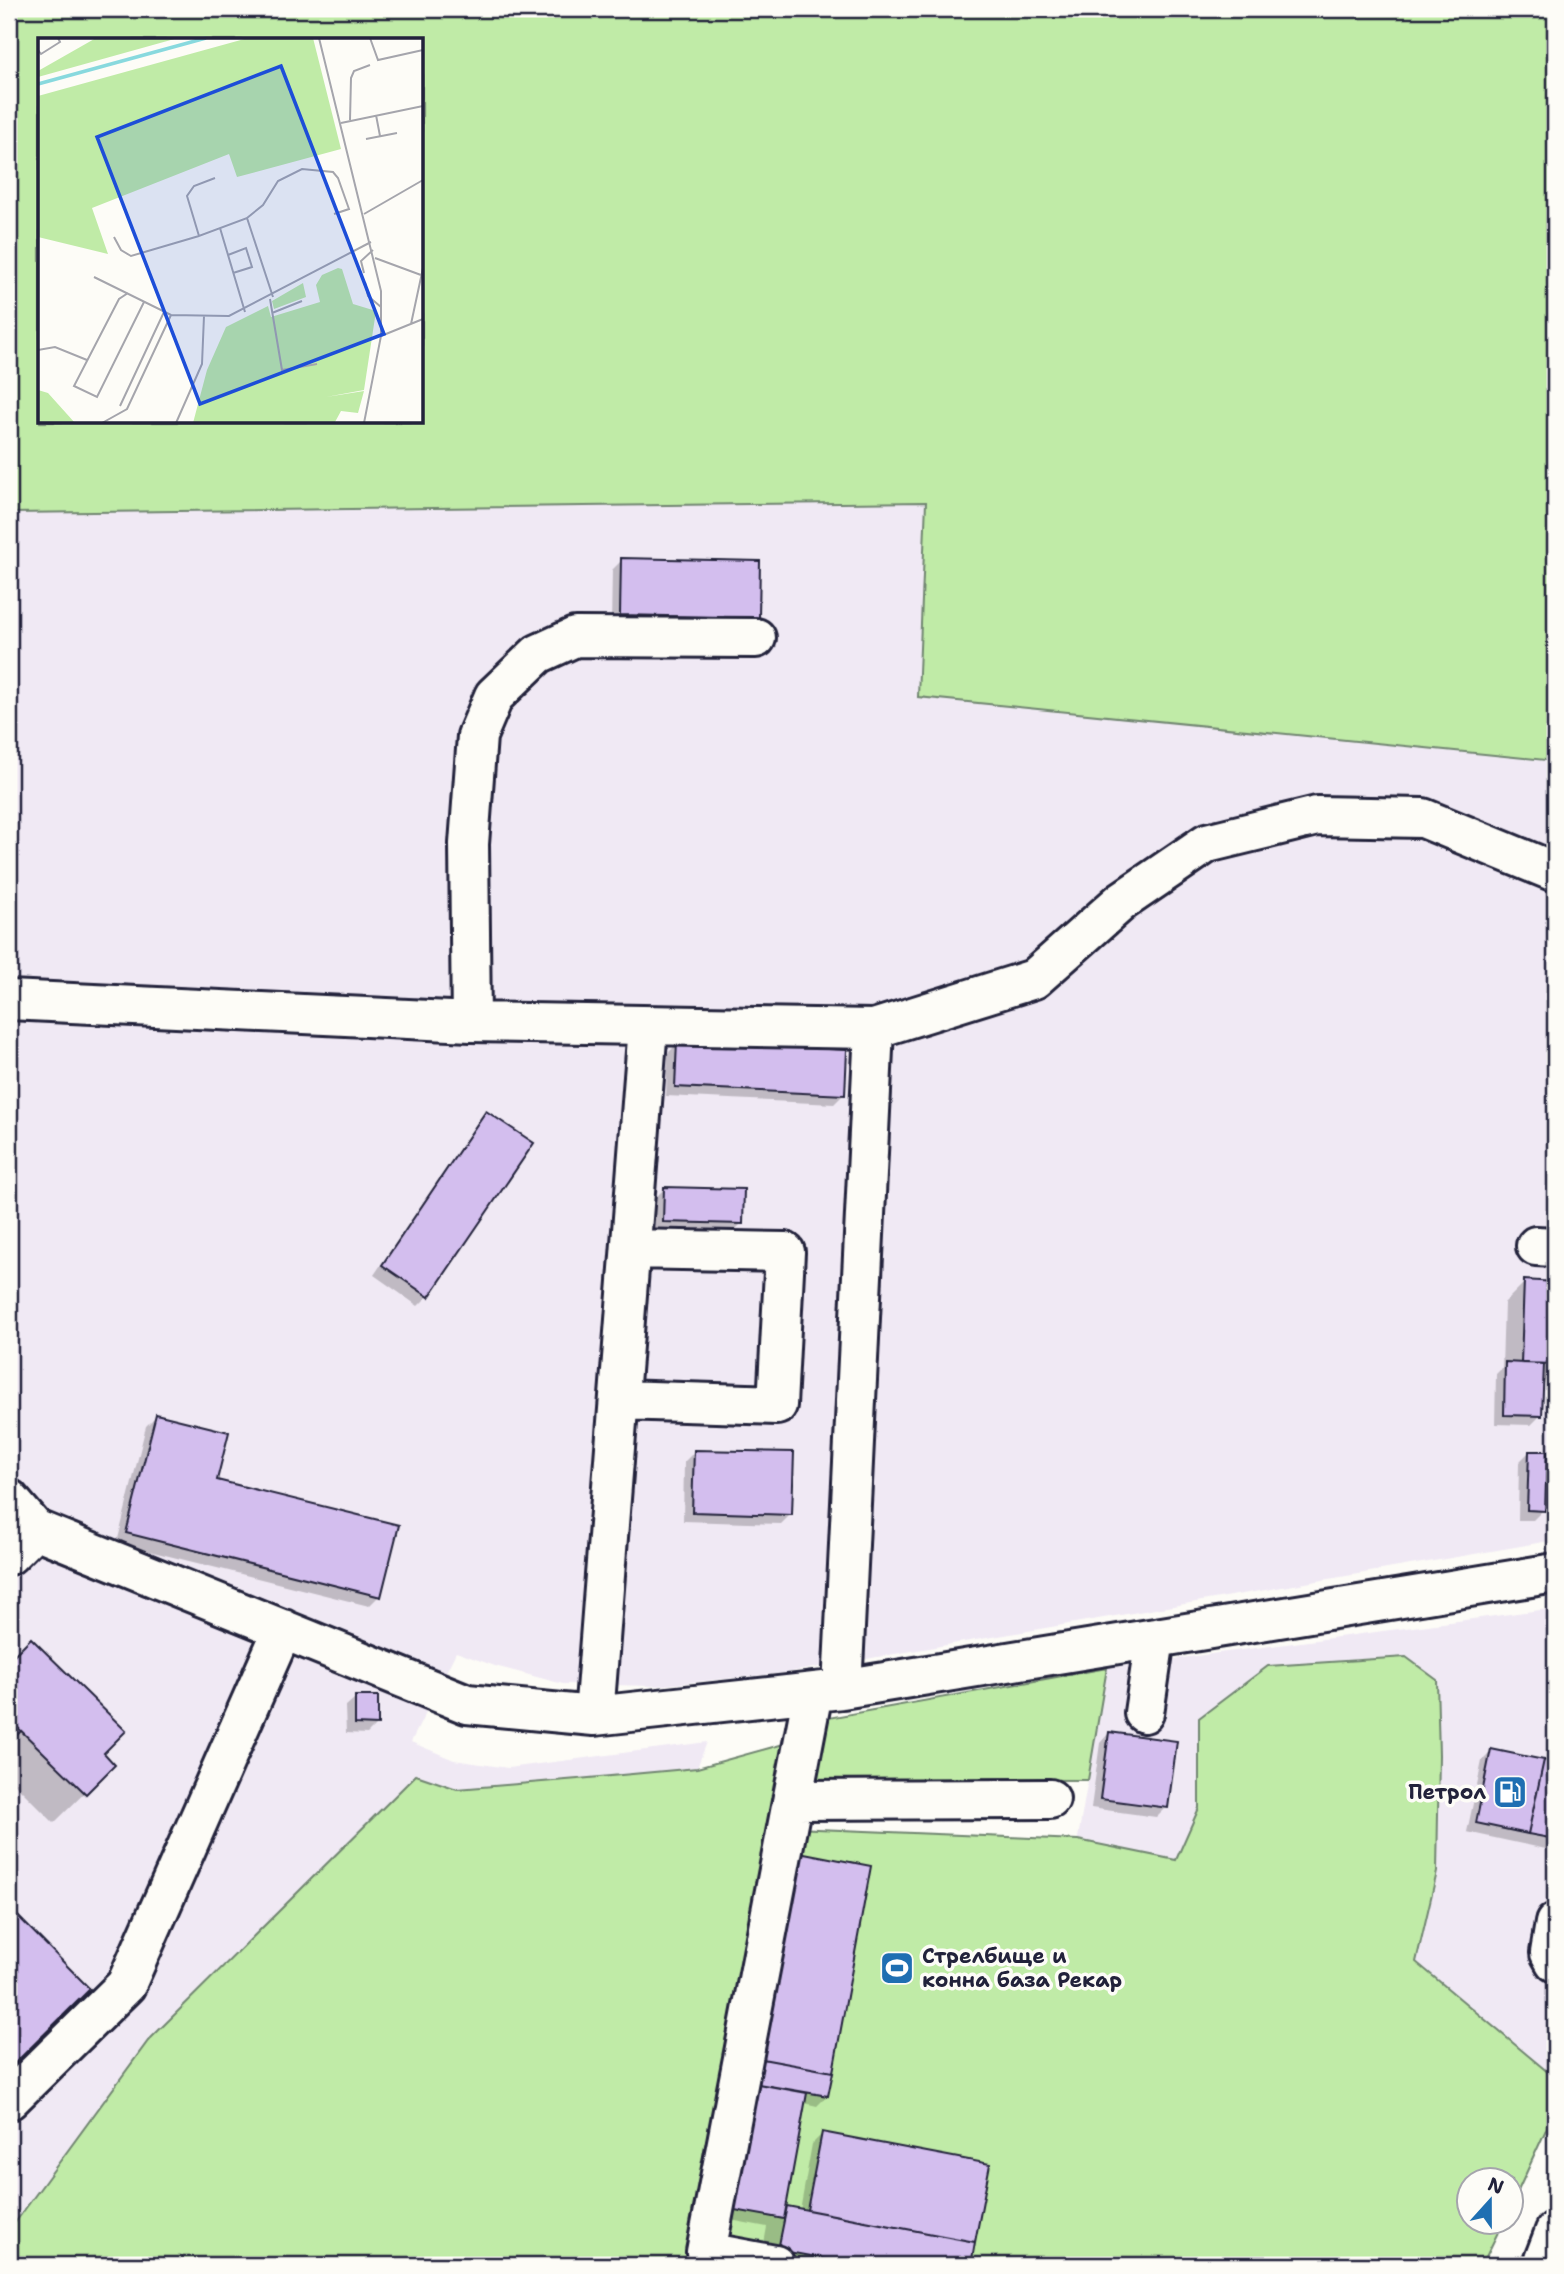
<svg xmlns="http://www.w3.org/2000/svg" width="1564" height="2274" font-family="'Shantell Sans',sans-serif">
  <rect width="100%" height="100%" fill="#fdfcf7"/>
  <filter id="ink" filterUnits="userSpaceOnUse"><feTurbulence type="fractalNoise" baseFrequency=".0143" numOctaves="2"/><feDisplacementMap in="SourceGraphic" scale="14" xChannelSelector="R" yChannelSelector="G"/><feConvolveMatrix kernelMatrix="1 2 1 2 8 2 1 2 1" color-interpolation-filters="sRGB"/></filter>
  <g filter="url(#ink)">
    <!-- built -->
    <path fill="#f0e9f4" d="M926,502L918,697L1555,761V1540L785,1673L655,1686L563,1684L495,1666L456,1652L411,1742L454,1760L508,1768L707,1742L697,1768L9,2265V513Z
      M1555,1608V2110L1512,2204V2180H1470V2222H1503L1482,2265H1005L1107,1668Z"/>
    <!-- green -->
    <path fill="#c0eba7" stroke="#718671" stroke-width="2" fill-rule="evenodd" d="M9,9H1555V761L918,697L926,502L9,513ZM422,40V422H40V40Z
      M1406,1657L1437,1680L1439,1755L1437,1872L1416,1962L1555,2078V2110L1512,2204V2180H1470V2222H1503L1482,2265H9V2231L148,2041L416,1775L457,1789L578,1779L697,1768L784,1744L770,1827L1078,1840L1176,1860L1199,1808V1718L1268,1666Z
      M1107,1668L1088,1780L817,1779L828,1718Z"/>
    <!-- shadow -->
    <path fill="#0003" d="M622,560L757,617L747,627L611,625L612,570Z
      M678,1043L843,1095L834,1104L666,1096L668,1053Z
      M486,1113L428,1296L418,1306L374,1275L477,1123Z
      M665,1188L742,1223L732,1233L654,1231L655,1198Z
      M1525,1282L1555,1283V1372L1543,1384L1541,1415L1531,1425L1495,1424L1496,1374L1502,1368L1504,1303Z
      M156,1416L215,1481L379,1596L369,1606L117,1543L146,1426Z
      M694,1452L791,1514L781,1524L683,1521L684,1462Z
      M1529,1452L1543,1510L1533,1520H1518L1519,1462Z
      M31,1640L101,1753L113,1765L54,1823L9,1778V1663Z
      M355,1698L377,1724L367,1734L346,1733L345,1707Z
      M1109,1733L1166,1807L1156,1817L1091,1808L1100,1743Z
      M1492,1751L1555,1765V1851L1467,1832L1482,1761Z
      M9,1910L87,1989L9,2067Z
      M748,2069L827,2096L817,2106L804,2103L783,2212L787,2208L800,2211L812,2144L822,2134L988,2165L969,2265H760L767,2227L720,2218Z"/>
    <!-- building -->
    <path fill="#d3beee" stroke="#22223b" stroke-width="2" d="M621,558L760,561L759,618L620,615Z
      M677,1041L847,1050L845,1095L675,1087Z
      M486,1111L534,1143L429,1297L382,1265Z
      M664,1187L744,1189L743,1224L663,1222Z
      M1524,1280L1555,1282V1364L1521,1363Z
      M1505,1362L1544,1364L1542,1416L1504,1415Z
      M156,1414L229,1432L217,1480L399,1525L381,1597L126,1533Z
      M694,1450L794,1452L792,1515L692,1512Z
      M1529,1451H1547L1545,1511L1527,1510Z
      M31,1638L126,1731L104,1753L115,1765L86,1794L9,1719V1660Z
      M355,1696H378V1725L355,1724Z
      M9,1719L21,1731L9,1743Z
      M1109,1732L1177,1741L1168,1808L1100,1799Z
      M1491,1749L1544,1760L1528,1834L1476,1823Z
      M1544,1760L1555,1763V1839L1528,1834Z
      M799,1852L871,1866L833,2072L757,2058Z
      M9,1907L90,1989L9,2069Z
      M757,2058L833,2072L828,2096L753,2083Z
      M753,2083L807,2093L784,2219L729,2209Z
      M822,2132L990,2164L975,2242L807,2210Z
      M787,2206L975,2242L971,2265H858L778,2250Z"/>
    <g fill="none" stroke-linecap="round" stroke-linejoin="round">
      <!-- minor casing -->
      <g stroke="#22223b" stroke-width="44">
        <path id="minor" d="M756,638L575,637L538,654L494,696L477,736L469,844L471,1022L874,1029L842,1689
          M9,1000L471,1022
          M874,1029L1034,979L1122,901L1207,843L1317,816L1423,818L1555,872
          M1536,1246L1555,1247
          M619,1400L777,1405L785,1252L631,1249
          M9,1499L35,1529L467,1704L594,1716L842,1689L1555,1573
          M9,1555L35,1529
          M1144,1713L1155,1638
          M594,1716L648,1026
          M793,1800L1050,1799
          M1555,1923L1550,1953L1555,1962
          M9,2100L126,1985L283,1629
          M775,2265L706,2252L813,1692
          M1542,2265L1555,2231"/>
      </g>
      <!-- minor -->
      <use href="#minor" stroke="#fdfcf7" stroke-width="38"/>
    </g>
  </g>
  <!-- icons -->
  <defs>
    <g id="fuel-square" transform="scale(1.75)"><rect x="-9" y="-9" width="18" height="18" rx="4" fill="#1f6fb2" stroke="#fdfcf7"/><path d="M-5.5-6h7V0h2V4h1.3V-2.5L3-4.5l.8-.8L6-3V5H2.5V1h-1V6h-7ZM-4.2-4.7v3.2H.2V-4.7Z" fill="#fff"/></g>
    <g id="stadium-square" transform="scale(1.75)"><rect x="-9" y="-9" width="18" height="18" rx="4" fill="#1f6fb2" stroke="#fdfcf7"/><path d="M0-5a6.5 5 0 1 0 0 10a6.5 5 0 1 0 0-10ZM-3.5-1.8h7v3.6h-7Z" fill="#fff"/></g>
  </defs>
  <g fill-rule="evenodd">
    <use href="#fuel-square" x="1510" y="1792"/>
    <use href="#stadium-square" x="897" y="1968"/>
  </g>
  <g text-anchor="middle" stroke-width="7" stroke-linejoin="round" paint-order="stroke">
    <!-- poi labels -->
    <g font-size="21" font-weight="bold" fill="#22223b" stroke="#fdfcf7" text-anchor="end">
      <text x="1486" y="1799">Петрол</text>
      <text x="922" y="1963" text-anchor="start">Стрелбище и<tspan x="922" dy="24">конна база Рекар</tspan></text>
    </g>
  </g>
  <!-- overview -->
  <g transform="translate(38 38)">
    <rect width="385" height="385" fill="#fdfcf7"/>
    <path d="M58,0H140L0,39V33ZM210,0H275L303,111L199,139L191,116L54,170L70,216L0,199V58ZM300,230L304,231L315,266L338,273L326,352L288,359L326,353L320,375L303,373L297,384L155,385L169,332L188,289L230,268L233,279L282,264L278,247L284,237ZM265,245L268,259L236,271L234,263ZM0,352L10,355L37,385H0Z" fill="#c0eba7"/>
    <path fill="none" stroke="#88d9de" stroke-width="3.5" d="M0,46L168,0"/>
    <path fill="none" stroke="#a5a5ac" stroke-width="2" d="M281,0L343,253V298L326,385M332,0L340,22L385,12M0,12L3,16L22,4L20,0M338,77L342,98M312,82L313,40L316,33L332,27M303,85L385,68M328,101L359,95M177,140L156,148L149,158L161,198L209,180L235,259M326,176L385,142M209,180L225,167L240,143L264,131L295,134L300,140L311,171L296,176M182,190L207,274M76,199L83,212L93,218L161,198M190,217L208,210L214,229L195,235M337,220L383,237M326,235L323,223L335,212M56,239L133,277L191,278L333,204M327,244L330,258L343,269M90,255L81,261L36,348L59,359L106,264M232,261L244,332L279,326M234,275L264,263M373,286L385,230M343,298L385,281M0,312L17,309L49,322M82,368L126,274M64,385L89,371L133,277M138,385L164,326L166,278"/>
    <path fill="#1d4ed8" fill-opacity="0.15" stroke="#1d4ed8" stroke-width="3.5" d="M243,28L346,296L162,366L59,99Z"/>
    <rect width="385" height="385" fill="none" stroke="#22223b" stroke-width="3.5"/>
  </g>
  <!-- margin -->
  <rect width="1564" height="2274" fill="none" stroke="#fdfcf7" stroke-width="35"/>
  <rect x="18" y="18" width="1529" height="2239" fill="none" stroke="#22223b" stroke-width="2.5" filter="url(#ink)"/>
  <!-- north arrow -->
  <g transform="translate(1490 2201) rotate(21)"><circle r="33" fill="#fdfcf7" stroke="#a5a5ac" stroke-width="2"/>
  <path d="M0-5L12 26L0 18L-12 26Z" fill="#1f6fb2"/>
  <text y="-10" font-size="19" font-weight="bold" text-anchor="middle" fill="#22223b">N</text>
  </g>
</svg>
